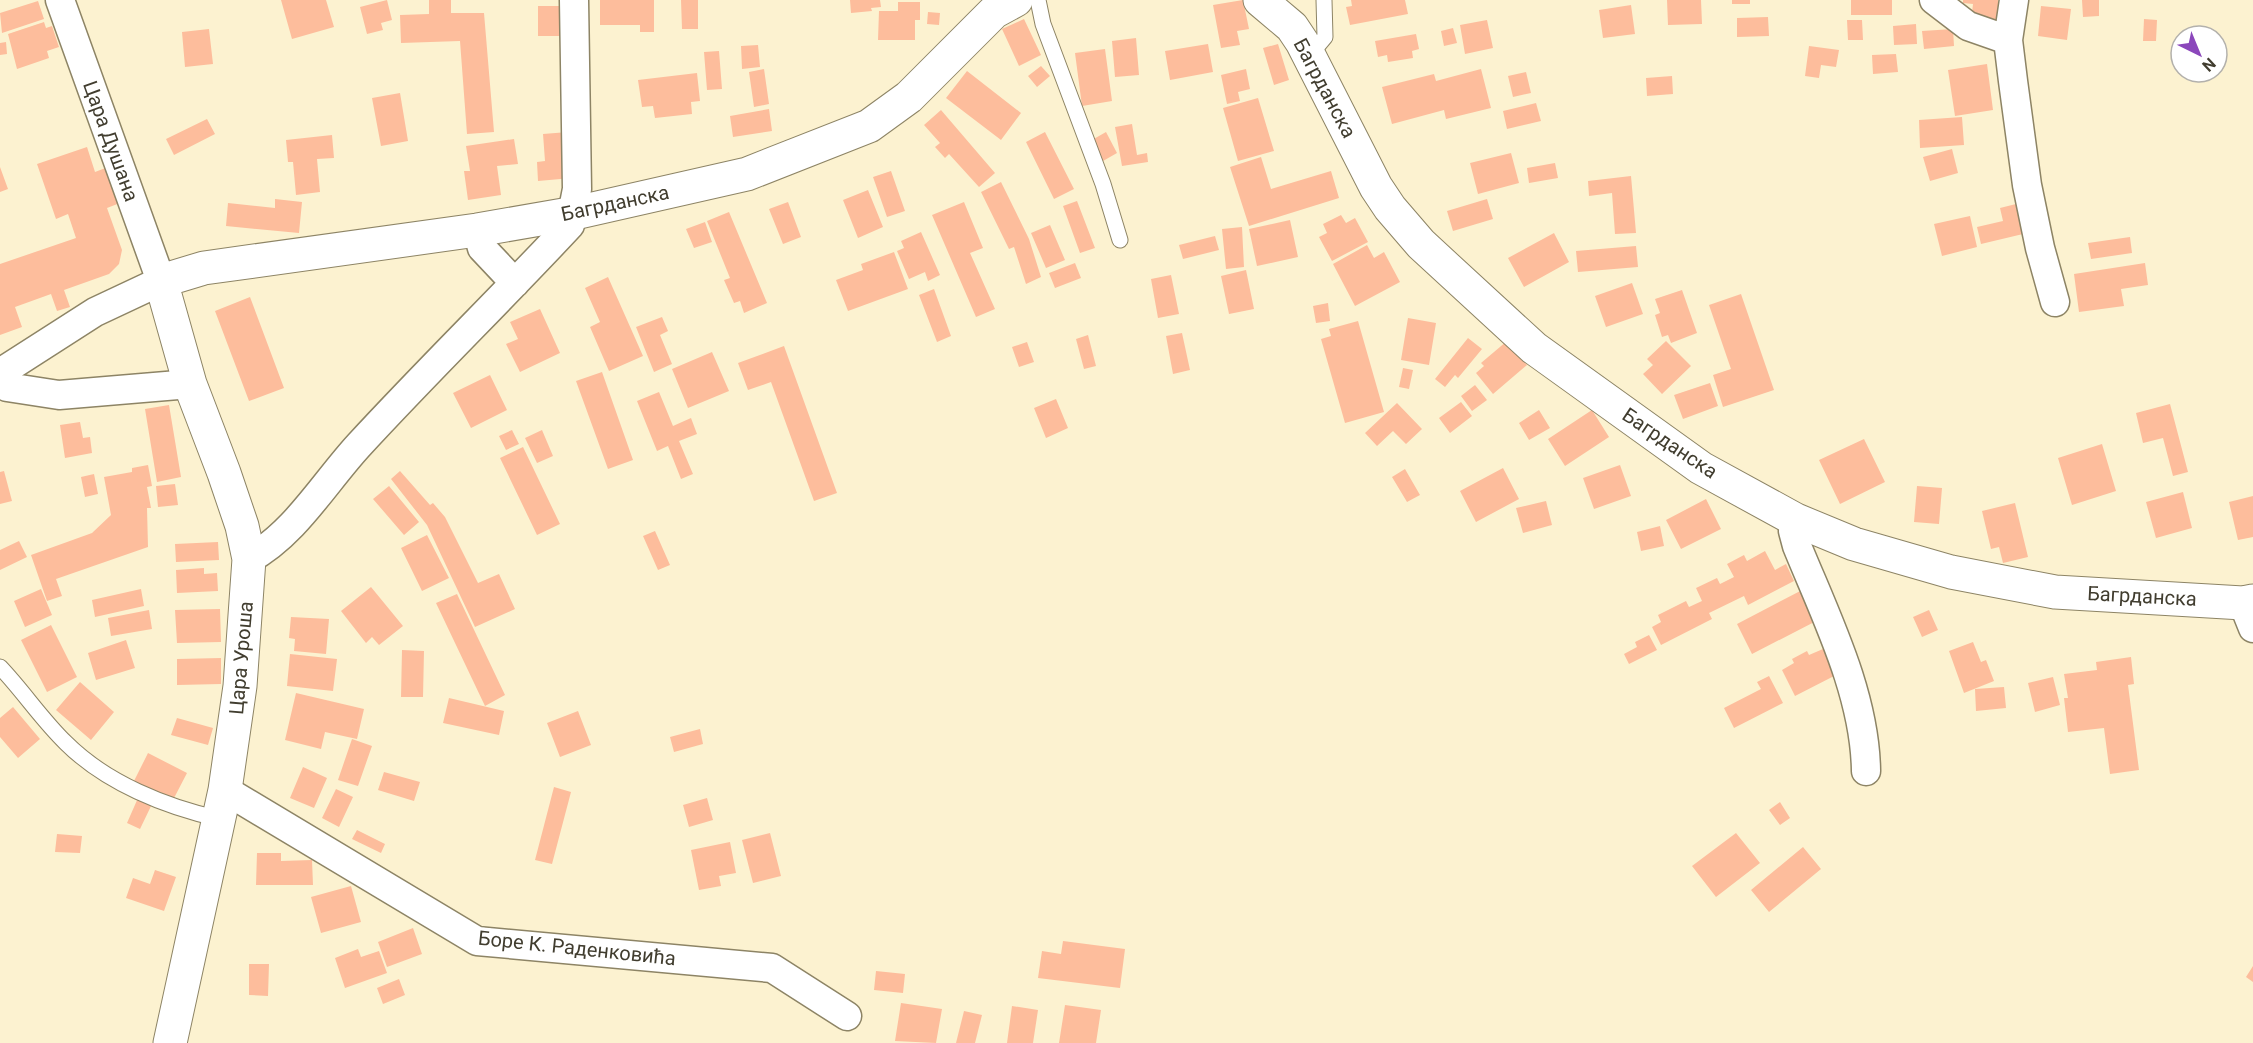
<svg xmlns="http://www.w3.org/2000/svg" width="2253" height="1043" font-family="Roboto,sans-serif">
  <rect width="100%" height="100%" fill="#fcf2d0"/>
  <!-- building -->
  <path fill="#fdbd9c" d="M281,0H326L334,27L292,39Z
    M387,0L392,20L381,23L383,30L367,34L360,7Z
    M429,0H451V13H484L494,132L467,134L460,41L401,43L400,15L429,14Z
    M600,0H654V32H640V25H600Z
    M681,0H698V29H682Z
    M850,0H880L881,7L871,8L872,11L851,13Z
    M1243,0L1249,29L1237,31L1240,45L1221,48L1213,5Z
    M1351,0H1405L1408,14L1350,25L1346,7L1352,6Z
    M1667,0H1701L1702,24L1668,25Z
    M1732,0H1750V4H1732Z
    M1851,0H1892V15H1851Z
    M1963,0H1998V6L2007,7L1999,24L1971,22L1973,4L1963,3Z
    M2082,0H2099V16L2083,17Z
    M38,1L44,19L2,33L0,13Z
    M898,2H920V20H915V40H878L879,11H898Z
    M1631,5L1635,34L1603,38L1599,10Z
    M538,6H568V36H538Z
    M2041,6L2071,9L2067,40L2038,36Z
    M928,12L940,13L939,25L927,24Z
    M1768,17L1769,36L1737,37V18Z
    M1024,19L1041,55L1019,66L1002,29Z
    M2144,19L2157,20L2156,41H2143Z
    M1487,20L1493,48L1465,54L1460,25Z
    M1847,20H1862L1863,40H1848Z
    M44,22L46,28L52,26L59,47L47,51L49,58L17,69L8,34Z
    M1916,24L1917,44L1894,45L1893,26Z
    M1453,28L1457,43L1444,46L1441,31Z
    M209,29L213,64L185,67L182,32Z
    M1953,29L1954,46L1924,49L1922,31Z
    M1416,34L1419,49L1412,51L1413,58L1388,62L1387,55L1378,57L1375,41Z
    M1136,38L1139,75L1115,77L1112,41Z
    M6,42L7,54L0,55V43Z
    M1208,44L1213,72L1170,80L1165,51Z
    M1278,44L1289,80L1274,85L1263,48Z
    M758,45L760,67L742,69L741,46Z
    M1809,46L1839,50L1836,67L1821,65L1819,78L1805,76Z
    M1105,49L1112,101L1082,106L1075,53Z
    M719,51L722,89L707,90L704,52Z
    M1896,54L1898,72L1873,74L1872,55Z
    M1987,64L1993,110L1955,116L1948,70Z
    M1041,66L1050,76L1037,87L1028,76Z
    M764,69L769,104L754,107L749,72Z
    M1246,69L1250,89L1238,92L1240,101L1227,104L1221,75Z
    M1481,69L1491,108L1446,119L1444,110L1392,124L1382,87L1434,74L1436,81Z
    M967,71L1021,113L1001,140L946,98Z
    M1526,72L1531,93L1513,97L1508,76Z
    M697,73L700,101L691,102L692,114L655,118L653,106L642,107L638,80Z
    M1672,76L1673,94L1647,96L1646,78Z
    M400,93L408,141L381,146L372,98Z
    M1258,98L1274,151L1238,161L1223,108Z
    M1536,103L1541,121L1507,129L1503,111Z
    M769,109L772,131L733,137L730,116Z
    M941,110L995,173L979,187L949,154L945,158L935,147L940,143L924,125Z
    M1962,117L1964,145L1920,148L1919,120Z
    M207,119L215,134L174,155L166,139Z
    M1132,124L1137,155L1147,153L1148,162L1122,166L1115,127Z
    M568,132L572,178L538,181L537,162L545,161L543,134Z
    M1045,132L1074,189L1054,199L1026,142Z
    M1106,132L1117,153L1103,161L1092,140Z
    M332,135L334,158L317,159L320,192L296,195L293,162H288L286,140Z
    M514,139L518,164L497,166L501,195L468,200L464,171H470L466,146Z
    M87,147L95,172L108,167L120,203L107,208L122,250L119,264L109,274L64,290L70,307L57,311L51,294L15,307L22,327L0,335V264L76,238L68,214L56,219L37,164Z
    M1952,149L1958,173L1930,181L1923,157Z
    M1511,153L1519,183L1478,194L1470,163Z
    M1261,157L1271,189L1331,171L1339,198L1249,226L1230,167Z
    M1555,163L1558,178L1529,183L1527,168Z
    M0,167L8,189L0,192Z
    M891,171L905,211L887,217L873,177Z
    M1631,176L1636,233L1615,234L1612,193L1589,196L1588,181Z
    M1001,182L1029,239L1041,277L1026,284L1014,247L1009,249L981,192Z
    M868,190L883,227L858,238L843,200Z
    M275,199L302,202L299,233L226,226L228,203L275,208Z
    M1487,199L1493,219L1453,231L1447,211Z
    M1077,201L1095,248L1080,253L1063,206Z
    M788,202L801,237L783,244L769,209Z
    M964,202L983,248L970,253L995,309L976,317L932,215Z
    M2016,204L2023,234L1981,244L1977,227L2003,221L2000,208Z
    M729,212L767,303L744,313L740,301L734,303L724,280L730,278L707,221Z
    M1341,215L1346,223L1355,218L1368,242L1332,261L1319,237L1327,233L1323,224Z
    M1970,216L1977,247L1942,256L1934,224Z
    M1290,220L1298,257L1257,266L1249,229Z
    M705,222L712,242L694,248L686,229Z
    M1050,225L1065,260L1046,268L1031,233Z
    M1242,227L1244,267L1226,269L1222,229Z
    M921,232L940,275L928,281L925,272L909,279L897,251L904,248L901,241Z
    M1554,233L1569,262L1524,287L1508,258Z
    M1215,236L1219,250L1183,259L1179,245Z
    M2130,237L2132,253L2091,259L2088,243Z
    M1367,245L1374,258L1384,252L1400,282L1355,306L1333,264Z
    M1636,246L1638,267L1578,272L1576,251Z
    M894,252L908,289L848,311L836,280L863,270L861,264Z
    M1075,263L1081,278L1055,288L1049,273Z
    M2145,263L2148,285L2121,289L2124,306L2079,312L2074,274Z
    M1246,270L1254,309L1229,314L1221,276Z
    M1171,275L1179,314L1158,318L1151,279Z
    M608,277L643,356L609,371L590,327L600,322L585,288Z
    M1632,283L1643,314L1606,327L1595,296Z
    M934,289L951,336L937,342L919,295Z
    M1682,290L1697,333L1671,343L1668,335L1662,337L1655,315L1660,313L1655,299Z
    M1741,294L1774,390L1723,407L1713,375L1731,369L1709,305Z
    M250,297L284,388L249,401L215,311Z
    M1328,303L1330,321L1316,323L1313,306Z
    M540,309L560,353L520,372L506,344L518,339L510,322Z
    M662,317L668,331L660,335L672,364L654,372L636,327Z
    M1408,318L1436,323L1429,365L1401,360Z
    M1358,321L1384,412L1345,423L1321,339L1331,336L1329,329Z
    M1182,333L1190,370L1173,374L1166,336Z
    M1088,335L1096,366L1084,369L1076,339Z
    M1468,338L1482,349L1458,378L1455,375L1445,387L1435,379Z
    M1507,341L1527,365L1493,394L1476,373L1484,366L1481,363Z
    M1666,341L1691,366L1662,394L1643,374L1653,365L1647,359Z
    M1027,342L1034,362L1019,367L1012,347Z
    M784,346L837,493L814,501L771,382L748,390L738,363Z
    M712,352L729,391L688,408L672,369Z
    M1403,368L1413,370L1409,389L1399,387Z
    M602,372L633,460L608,469L576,381Z
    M490,375L507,410L471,428L453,393Z
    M1710,383L1718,406L1683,419L1674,395Z
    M1475,385L1487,400L1472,411L1461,396Z
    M659,392L673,426L691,418L697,434L679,441L693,474L681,479L668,446L657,451L637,401Z
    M1056,399L1068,428L1046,438L1034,408Z
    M1461,402L1472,416L1450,433L1439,418Z
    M1397,403L1422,429L1406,444L1393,431L1377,446L1365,433Z
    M2170,404L2188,472L2173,476L2163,438L2143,443L2136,413Z
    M169,405L181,477L157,482L145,409Z
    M1539,410L1550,428L1529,440L1519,423Z
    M1592,410L1609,437L1565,466L1548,439Z
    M80,422L83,438L90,437L92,453L65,458L60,425Z
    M512,430L519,444L506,450L499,436Z
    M542,430L553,456L537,463L525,438Z
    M1864,439L1885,482L1840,504L1819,460Z
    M2102,444L2116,491L2072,505L2058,458Z
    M523,447L560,524L537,535L500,458Z
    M148,465L152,486L147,487L151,508H147L148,547L56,579L62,596L47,601L31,555L92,533L111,515L104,477L132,472V468Z
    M1620,465L1631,496L1594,509L1583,478Z
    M1503,468L1519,499L1476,522L1460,491Z
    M1405,469L1420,495L1407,502L1392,477Z
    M4,471L12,501L0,504V472Z
    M400,471L430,505L433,503L445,517L478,583L499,574L515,609L475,627L427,525L391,479Z
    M94,474L98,494L85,497L81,477Z
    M175,484L178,505L158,507L156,486Z
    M389,486L419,522L404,535L373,499Z
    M1917,486L1942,488L1939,524L1914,522Z
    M2183,492L2192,528L2156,538L2146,502Z
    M2253,496V537L2238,540L2229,502Z
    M1706,499L1721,529L1681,549L1666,520Z
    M1546,501L1552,525L1523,533L1516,508Z
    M2015,503L2028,557L2003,563L1999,547L1991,549L1982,511Z
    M1660,526L1664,546L1641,551L1637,532Z
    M655,531L670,565L658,570L643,536Z
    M427,535L449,578L422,591L401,548Z
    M19,541L27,557L0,570V550Z
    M218,542L219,560L176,562L175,544Z
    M1765,551L1775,570L1786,564L1794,581L1748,605L1744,596L1709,613L1712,619L1661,645L1652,627L1661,622L1658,615L1686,601L1689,607L1702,601L1696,588L1717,578L1720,584L1734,577L1727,564L1744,555L1747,561Z
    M204,568V574L217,573L218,591L177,593L176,570Z
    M371,587L403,626L379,645L372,637L366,643L341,611Z
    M1806,588L1822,618L1752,654L1737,624Z
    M41,589L52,615L25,627L14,601Z
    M141,589L144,606L95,617L92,600Z
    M457,594L505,695L485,706L436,603Z
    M220,609L221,642L177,643L175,610Z
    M149,610L152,629L111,636L108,618Z
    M1929,610L1938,630L1922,637L1913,617Z
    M291,617L329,619L326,654L294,651L295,639L289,638Z
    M51,625L77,677L47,692L21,640Z
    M1649,635L1657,650L1629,664L1624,654L1637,647L1635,642Z
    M126,640L135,668L96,680L88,653Z
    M1973,642L1981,662L1986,660L1994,681L1964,693L1949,651Z
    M1823,649L1836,675L1795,696L1782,670L1794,663L1792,659L1807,651L1809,655Z
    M402,650L424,651L423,697H401Z
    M290,654L337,659L333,691L287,686Z
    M2131,657L2134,684L2128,685L2139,770L2110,774L2104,728L2068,732L2064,698H2068L2064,674L2097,670L2096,662Z
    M221,658V684L177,685V659Z
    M1769,676L1783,703L1734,728L1724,708L1761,689L1757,682Z
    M2053,677L2060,705L2035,712L2028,683Z
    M80,682L114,712L91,740L56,710Z
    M2004,687L2006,708L1976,711L1975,689Z
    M296,693L364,709L357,739L325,732L321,749L285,740Z
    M449,698L504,711L499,735L443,723Z
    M13,707L40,739L18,758L0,737V718Z
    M578,711L591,745L560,757L547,723Z
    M177,718L213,728L208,745L171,735Z
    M700,729L703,744L674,752L670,737Z
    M352,739L372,746L358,786L338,780Z
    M148,753L187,773L173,800L134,781Z
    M303,767L327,778L314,808L290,798Z
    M384,772L420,782L414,801L378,790Z
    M554,787L571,792L552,864L535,860Z
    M336,789L353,797L339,827L322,818Z
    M138,798L152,804L140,829L127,823Z
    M707,798L713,820L689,827L683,805Z
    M1780,802L1790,818L1780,825L1769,810Z
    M357,830L385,844L381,853L352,839Z
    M770,833L781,876L753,883L742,840Z
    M1736,833L1760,863L1716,897L1692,866Z
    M57,834L82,836L80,853L55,852Z
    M730,842L736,873L719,876L721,886L699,890L691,850Z
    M1803,847L1821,869L1769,912L1751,890Z
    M257,853H281V861L312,860L313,885H256Z
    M155,870L176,877L164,911L126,898L133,878L150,884Z
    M351,886L361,922L321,933L311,897Z
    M413,928L422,954L387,967L378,942Z
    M1063,941L1125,949L1120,988L1038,978L1042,951L1061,954Z
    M358,949L361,957L379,951L387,973L345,988L335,958Z
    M249,964H269L268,996L249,995Z
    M2253,966V982L2246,977Z
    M876,971L905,974L903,993L874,990Z
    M399,979L405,995L383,1004L377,988Z
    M901,1003L942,1009L936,1043L895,1041Z
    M1065,1005L1101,1010L1096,1043H1059Z
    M1012,1006L1038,1010L1033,1043H1007Z
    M964,1011L982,1015L975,1043H956Z"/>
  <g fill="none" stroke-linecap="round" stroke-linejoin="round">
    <!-- lane casing -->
    <g stroke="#8d8465" stroke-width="17">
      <path id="lane" d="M1038,0L1043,24L1103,184L1120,240
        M1310,55L1325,37L1324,0
        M0,667C23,691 42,720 66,743C106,783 166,807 220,819"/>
    </g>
    <!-- street casing -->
    <g stroke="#8d8465" stroke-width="31">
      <path id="street" d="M1934,0L1968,26L2008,40
        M2014,0L2008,40L2013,81L2027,185L2040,248L2055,302
        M477,230L482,248L515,283
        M0,373L95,312L161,281L60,0
        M0,378L7,387L59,395L190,384
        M1796,520L1793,531L1797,546C1826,617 1865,694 1866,771
        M249,559C295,534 324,483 359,445C428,370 501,299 570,225L577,189L574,0
        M2243,603L2253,628
        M225,790L477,941L772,968L847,1016"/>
    </g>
    <!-- secondary casing -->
    <g stroke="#8d8465" stroke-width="35">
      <path id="secondary" d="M1260,0L1292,27L1302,42L1376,187L1390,208L1421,244L1534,348L1701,468L1796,520L1854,544L1951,572L2055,592L2243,603L2253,601
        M170,1043L225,790L240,686L249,559L242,526L224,473L190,384L161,281L204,268L477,230L575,213L747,174L869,126L909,97L994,12L1016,0"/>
    </g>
    <!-- lane -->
    <use href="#lane" stroke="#fff" stroke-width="15"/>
    <!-- street -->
    <use href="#street" stroke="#fff" stroke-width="28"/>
    <!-- secondary -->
    <use href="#secondary" stroke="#fff" stroke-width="33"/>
  </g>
  <g text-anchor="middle" stroke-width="6" stroke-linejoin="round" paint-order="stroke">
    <!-- street labels -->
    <g font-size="20" fill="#413d2f" stroke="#fff">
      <text transform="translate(1325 88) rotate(62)" y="7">Багрданска</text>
      <text transform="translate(111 141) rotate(70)" y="7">Цара Душана</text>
      <text transform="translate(615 203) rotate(-12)" y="7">Багрданска</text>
      <text transform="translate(1670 443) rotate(34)" y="7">Багрданска</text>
      <text transform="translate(2142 596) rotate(3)" y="7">Багрданска</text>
      <text transform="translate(241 658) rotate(-85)" y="7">Цара Уроша</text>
      <text transform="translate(577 948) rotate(6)" y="7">Боре К. Раденковића</text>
    </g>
  </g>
  <!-- north arrow -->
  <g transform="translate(2199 54) rotate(137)"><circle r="28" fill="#ffffff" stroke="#b3b1ac" stroke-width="1.5"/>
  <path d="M0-4.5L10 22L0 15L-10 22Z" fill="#8b47bb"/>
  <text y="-9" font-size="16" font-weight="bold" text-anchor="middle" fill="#413d2f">N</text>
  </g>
</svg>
